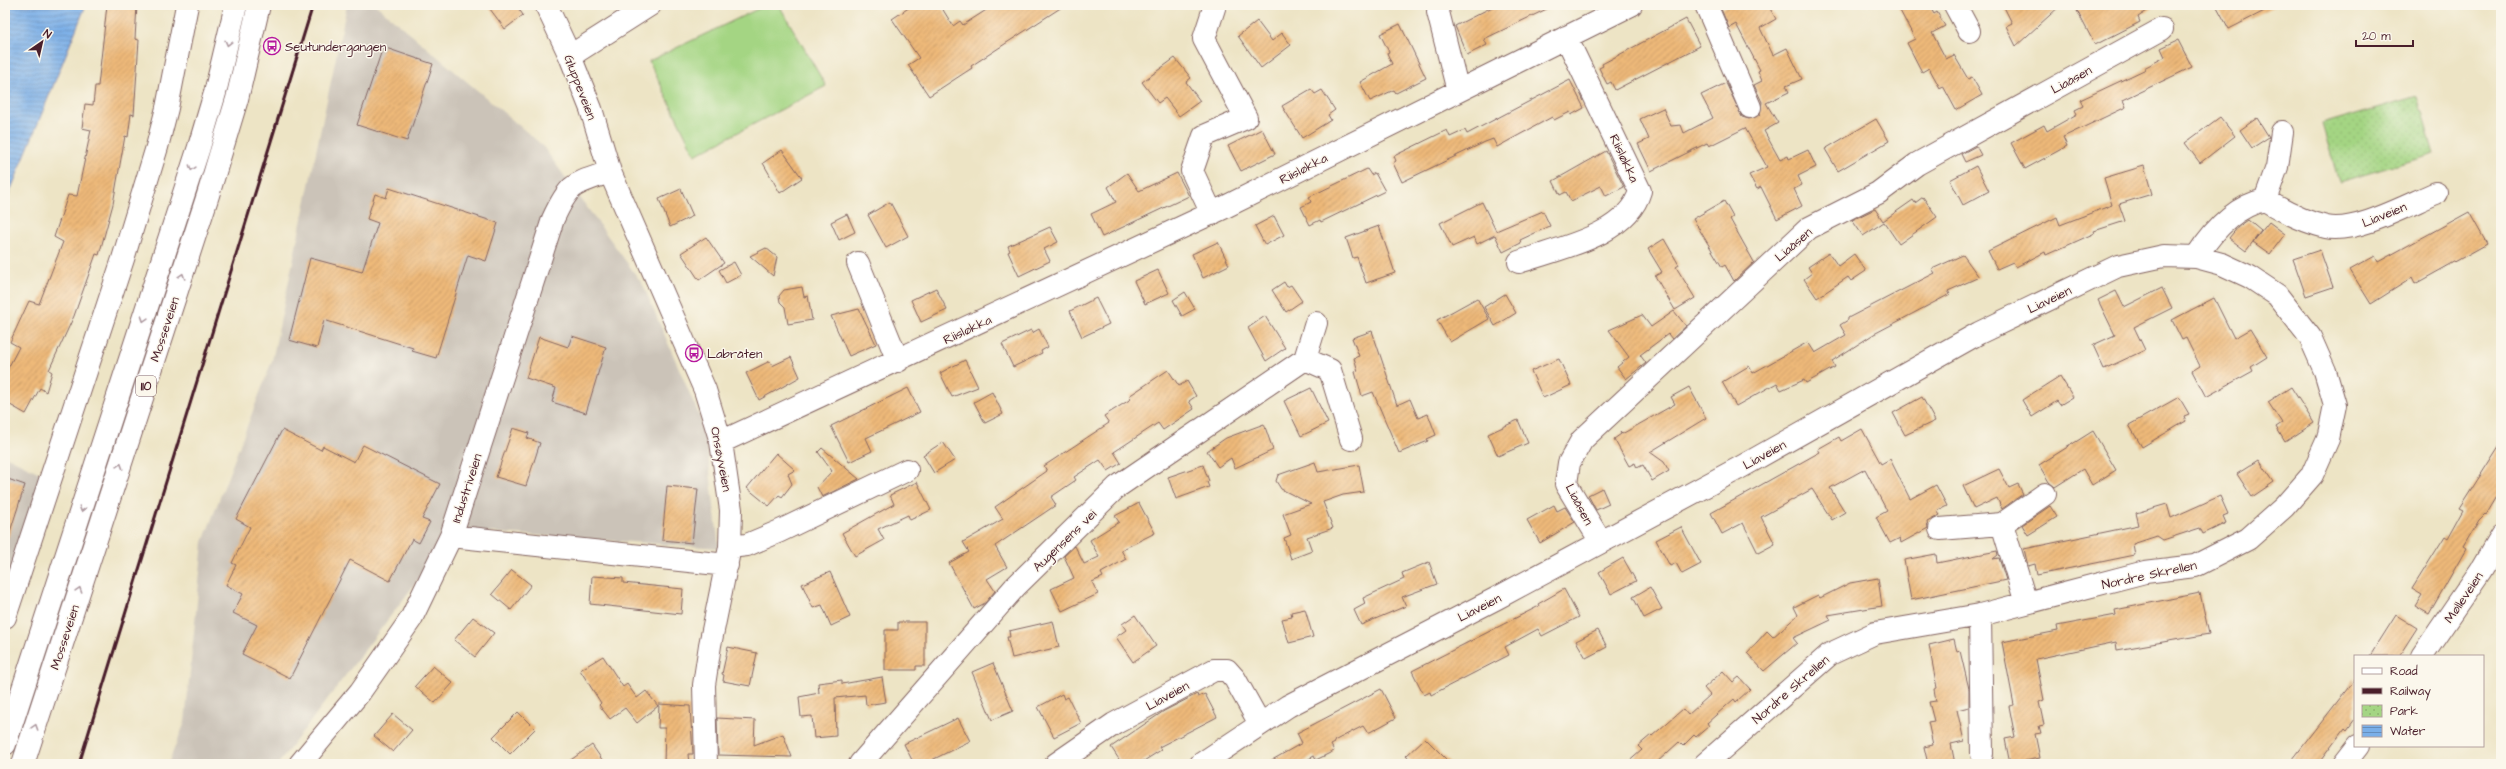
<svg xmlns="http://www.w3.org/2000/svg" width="2506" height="769" font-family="'Architects Daughter',sans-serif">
  <defs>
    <pattern id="park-dots" width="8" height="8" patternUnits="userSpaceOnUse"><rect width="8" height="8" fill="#a4d583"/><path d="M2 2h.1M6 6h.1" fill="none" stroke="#8fb671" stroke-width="1.8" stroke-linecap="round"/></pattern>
    <pattern id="water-rules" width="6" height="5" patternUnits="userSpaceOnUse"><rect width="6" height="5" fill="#7aafe8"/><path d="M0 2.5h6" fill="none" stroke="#668ebc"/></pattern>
    <pattern id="building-hatch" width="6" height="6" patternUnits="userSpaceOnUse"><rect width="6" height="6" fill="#eeb979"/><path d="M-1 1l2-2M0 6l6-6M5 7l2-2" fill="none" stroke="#c39663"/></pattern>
  </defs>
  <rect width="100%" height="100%" fill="#fbf7ec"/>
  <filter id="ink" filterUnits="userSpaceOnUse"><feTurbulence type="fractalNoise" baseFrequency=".025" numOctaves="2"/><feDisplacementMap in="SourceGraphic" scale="8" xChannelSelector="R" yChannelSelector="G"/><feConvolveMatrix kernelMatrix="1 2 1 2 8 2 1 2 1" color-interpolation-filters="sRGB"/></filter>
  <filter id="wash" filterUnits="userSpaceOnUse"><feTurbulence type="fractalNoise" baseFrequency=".012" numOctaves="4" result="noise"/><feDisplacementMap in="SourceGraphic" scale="16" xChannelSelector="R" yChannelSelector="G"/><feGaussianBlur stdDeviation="0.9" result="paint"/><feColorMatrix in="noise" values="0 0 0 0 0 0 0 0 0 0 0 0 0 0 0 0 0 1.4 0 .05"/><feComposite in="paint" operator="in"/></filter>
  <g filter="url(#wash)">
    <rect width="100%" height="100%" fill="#ede4c5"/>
    <!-- industrial -->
    <path fill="#cbc3b8" d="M347,5H376L542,145L643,285L705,429L719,548L456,530L278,764H168L185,722L203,542L272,361Z
      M5,456L46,476L5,605Z"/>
    <!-- park -->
    <path fill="url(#park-dots)" stroke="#777a57" d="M2417,96L2434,154L2339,182L2322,124Z"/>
    <!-- garden -->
    <path fill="#a4d583" stroke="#777a57" d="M766,5H779L826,86L695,155L649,61Z"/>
    <!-- water -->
    <path fill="url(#water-rules)" stroke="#62678a" d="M5,5H86L5,204Z"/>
    <g id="blocks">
      <!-- building -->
      <path fill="url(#building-hatch)" d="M107,5H137L135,39L139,40L134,115L131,114L128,137L125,136L113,204L99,255L96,254L74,316L49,370L52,372L46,392L40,388L26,414L5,402V374L19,347L10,342L29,301L39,304L63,242L54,237L68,195L77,196L91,130L82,128L85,104L93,105L95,86H98Z
        M487,5H516L523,15L505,29Z
        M913,5H940L953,26L960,21L963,25L994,5H1065L971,66L972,68L929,96L908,65L919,58L892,19Z
        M1496,5H1555L1484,39L1487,45L1467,55L1455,26Z
        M1729,5H1768L1776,19L1760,28L1773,55L1787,48L1802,79L1786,86L1789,92L1766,103L1778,123L1764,131L1780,160L1788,156L1789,159L1808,150L1816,167L1798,176L1802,185L1794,189L1802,206L1777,219L1761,187L1757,189L1749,175L1767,167L1745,128L1709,146L1707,143L1651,171L1638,144L1649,139L1640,119L1663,108L1671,126L1681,125L1684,133L1713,118L1701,95L1726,83L1742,117L1749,119L1760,114L1762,102L1754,85L1762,81L1758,71L1760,70L1736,24L1729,28L1721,9Z
        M1897,5H1929L1934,14L1937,12L1945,26L1932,33L1946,59L1954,55L1968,79L1972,77L1982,95L1956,110L1943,86L1940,88L1929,68L1922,72L1907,43L1915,39Z
        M2003,5H2061L2016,46L2006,26L2012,23Z
        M2074,5H2156L2138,17L2140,22L2095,45Z
        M2216,5H2276L2229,29Z
        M1686,19L1700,46L1615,90L1611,82L1607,84L1599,68L1603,66L1602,64Z
        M1257,21L1272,41L1282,33L1291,45L1261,68L1238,36Z
        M1400,24L1426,78L1396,93L1394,90L1370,101L1360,82L1392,64L1387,53L1389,52L1380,34Z
        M2178,40L2192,67L2123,100L2126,107L2063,137L2067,146L2025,169L2011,143L2044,125L2047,131L2077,114L2075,110L2083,106L2080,100L2146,69L2144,68L2165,57L2161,48Z
        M383,47L433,64L407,141L357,125Z
        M1175,58L1191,78L1186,82L1200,101L1179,116L1165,98L1158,103L1142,82Z
        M1570,80L1584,108L1571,115L1570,112L1554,120L1552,117L1497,147L1493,139L1485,142L1402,182L1393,163L1396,161L1394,156L1447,130L1450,137L1465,130L1467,134Z
        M1311,89L1315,94L1322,90L1335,110L1328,115L1331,120L1302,138L1282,106Z
        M2220,117L2235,136L2200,163L2185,143Z
        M2257,118L2269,137L2252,148L2240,130Z
        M1876,119L1889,141L1838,171L1825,149Z
        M1262,129L1275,154L1241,171L1228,146Z
        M1976,146L1981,155L1965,162L1961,154Z
        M782,150L802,178L780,193L763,163Z
        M1606,151L1624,187L1606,196L1601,186L1571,201L1566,192L1560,195L1553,181Z
        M1976,166L1989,191L1963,205L1950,180Z
        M2144,166L2152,194L2119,204L2125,221L2094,231L2095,233L2046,255L2045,252L2016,267L2013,262L1997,269L1988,251L2057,217L2060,225L2112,205L2104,178Z
        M1367,169L1371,175L1375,173L1385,191L1321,222L1320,220L1310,225L1301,207L1311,202L1309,197Z
        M1127,173L1139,191L1177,173L1189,196L1102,237L1091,214L1116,202L1108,187Z
        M389,188L498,223L486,261L468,255L436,358L412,351L413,348L324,320L317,348L289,340L310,258L362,272L378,223L367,219L375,194L386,198Z
        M681,189L693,216L670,227L659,199Z
        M1923,197L1937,217L1899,244L1884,222L1863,236L1852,220L1875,209L1883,221L1913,200L1915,203Z
        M1724,201L1733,217L1730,219L1754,262L1734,281L1725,265L1722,267L1693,219Z
        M890,202L908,236L886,248L868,215Z
        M1482,202L1496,231L1543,211L1550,226L1520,240L1521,243L1503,252L1495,235L1477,244L1474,237L1452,247L1440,223Z
        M2469,212L2487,244L2415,284L2412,278L2371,304L2350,270L2375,256L2378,262Z
        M847,214L855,232L839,240L831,222Z
        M1274,216L1284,235L1265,245L1255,226Z
        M2248,220L2261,231L2246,251L2229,238L2238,227Z
        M2269,222L2285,234L2270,254L2253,242Z
        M1379,226L1395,273L1366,283L1357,257L1353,258L1346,238Z
        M1050,227L1058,242L1044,249L1050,261L1019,276L1008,252L1010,251L1008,246Z
        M706,237L724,263L699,280L681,253Z
        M1664,239L1679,265L1676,267L1695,298L1675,310L1655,276L1662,272L1648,249Z
        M1218,242L1229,265L1203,278L1192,254Z
        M766,248L777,257L773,276L750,256Z
        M2320,250L2333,287L2306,296L2293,259Z
        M1829,253L1838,266L1854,254L1866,271L1851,281L1848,277L1817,298L1804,279L1812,273L1808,267Z
        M1963,255L1979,277L1948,291L1950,294L1874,334L1832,361L1835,367L1806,383L1804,380L1781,390L1777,383L1736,406L1722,382L1749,366L1753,373L1808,342L1815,353L1846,335L1840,325L1848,320V318L1935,273L1932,269Z
        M734,262L741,275L726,283L719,270Z
        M1158,270L1169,293L1145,304L1134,281Z
        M1284,282L1287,287L1291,285L1302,301L1286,312L1272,290Z
        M802,287L804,297L808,296L812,320L788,324L785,307L780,302L779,296L784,290Z
        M936,288L947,310L921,322L911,300Z
        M2162,288L2172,308L2134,327L2145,350L2104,369L2093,345L2115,335L2098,300L2116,291L2124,307Z
        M1185,292L1195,309L1182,316L1173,300Z
        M1505,294L1516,313L1495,326L1484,307Z
        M1096,298L1109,324L1082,337L1070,311Z
        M1477,298L1489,319L1450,342L1437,320Z
        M2214,298L2234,338L2250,329L2267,357L2251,367L2253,371L2206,397L2192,371L2200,366L2186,338L2182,340L2172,320Z
        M859,309L876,344L849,356L831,316Z
        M1674,311L1686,326L1672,339L1668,334L1640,355L1646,363L1626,379L1617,367L1629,357L1609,330L1642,315L1651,327Z
        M1265,316L1285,348L1266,361L1248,328Z
        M1039,329L1048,347L1041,351L1042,353L1013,367L1002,344L1031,330L1032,333Z
        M1372,331L1397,405L1410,399L1418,418L1428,414L1436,435L1427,439L1428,441L1399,453L1373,392L1362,396L1355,372L1358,371L1354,358L1359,356L1352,338Z
        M572,336L606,347L586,413L552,402L556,388L526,378L539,337L568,347Z
        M791,357L800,377L759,400L746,373L770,361L772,366Z
        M1559,359L1571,385L1543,398L1531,371Z
        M965,360L978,387L952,397L940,373Z
        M1168,370L1179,386L1187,381L1196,396L1189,401L1194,409L1163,430L1158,423L1114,452L1121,463L1108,471L1100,460L1074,477L1076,480L1051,497L1056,505L995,546L1007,567L987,579L995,591L985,603L974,609L949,563L969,552L963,542L1003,519L995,507L1047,471L1044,466L1109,423L1104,416L1131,399L1129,396Z
        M2060,376L2073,397L2060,405L2057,401L2032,417L2022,400Z
        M1689,387L1706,418L1650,452L1664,462L1669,471L1652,481L1643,465L1637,468L1635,463L1629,466L1614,439L1621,434L1620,432L1622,434L1675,404L1671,397Z
        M2291,387L2314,423L2285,442L2276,427L2282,423L2268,402Z
        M908,388L920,412L866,438L872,451L849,462L831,426Z
        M1311,388L1328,423L1301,436L1284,401Z
        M992,392L1003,414L985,423L974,402Z
        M1922,397L1935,421L1905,435L1893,413Z
        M2179,397L2189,414L2184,416L2186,421L2142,447L2129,425Z
        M1518,420L1528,443L1498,456L1488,434Z
        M1264,424L1273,450L1235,468L1231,458L1218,467L1207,451L1226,438Z
        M513,428L529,433L527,438L540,443L526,486L496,477Z
        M1862,429L1881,464L1890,459L1910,499L1936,485L1947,506L1937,511L1940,515L1927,522L1928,528L1901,543L1900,538L1890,543L1876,517L1887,511L1865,469L1830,488L1845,512L1832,520L1812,489L1761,517L1775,544L1758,553L1743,523L1722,534L1711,513L1820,452L1818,449L1839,437L1841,441Z
        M282,430L321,450L323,446L354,462L363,445L440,484L422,519L430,522L419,543L412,539L390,581L350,560L290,678L242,654L257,625L233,613L243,594L226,585L236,565L232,563L250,527L236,519Z
        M2093,431L2116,470L2092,485L2083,469L2055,487L2049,482L2039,465Z
        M943,442L955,460L934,473L923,455Z
        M2501,443V490L2486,515L2485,514L2479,520L2463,547L2466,549L2429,614L2415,606L2422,595L2412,589L2445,536L2448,538L2463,511L2459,509Z
        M822,448L859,479L822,497L817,487L832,471L818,452Z
        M776,453L795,470L788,474L792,484L782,497L779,495L769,506L747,488Z
        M2259,460L2274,482L2252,497L2237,474Z
        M1315,462L1318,472L1359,465L1364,492L1343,495L1323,502L1333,528L1307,537L1312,551L1291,559L1284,538L1291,535L1283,514L1311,504L1281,489L1276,481L1278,475Z
        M1203,465L1209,481L1207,482L1209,487L1176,499L1168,477Z
        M1999,469L2009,488L2018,484L2023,494L2002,509L1997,498L1974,509L1963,486Z
        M5,478L25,485L8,538H5Z
        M917,482L931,510L910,520L908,515L878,529L884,540L855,556L842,533L894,504L890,495Z
        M667,486L698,489L692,543L662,540Z
        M1602,488L1609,504L1596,510L1588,495Z
        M2220,496L2228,514L2223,516L2226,523L2203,534L2200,528L2163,540L2157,536L2133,544L2135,555L2037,575L2035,564L2028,566L2024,549L2139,525L2136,513L2167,504L2171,518Z
        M1139,503L1155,533L1121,550L1126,559L1101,573L1103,577L1092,582L1098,594L1062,611L1051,589L1074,578L1064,556L1075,546L1084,564L1099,557L1090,540L1119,522L1115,516Z
        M1554,505L1557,511L1565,507L1575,522L1540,543L1527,520Z
        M2050,506L2057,517L2028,535L2022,525Z
        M1681,527L1701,564L1682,574L1676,563L1670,566L1656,540Z
        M1997,551L1998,555L1993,559L1999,558L2006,580L1911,600L1904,560L1936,554L1937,563Z
        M1623,558L1636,581L1611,594L1599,572Z
        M1429,562L1437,584L1402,597L1406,606L1361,625L1354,610L1365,604L1363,598L1404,579L1402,573Z
        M512,570L531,585L511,610L492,594Z
        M830,572L850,617L831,626L822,605L813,608L802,584Z
        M592,576L623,578V583L683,589L681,614L590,604Z
        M1878,578L1882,606L1828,615L1831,620L1793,638L1797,643L1764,671L1747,653L1767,631L1773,637L1798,615L1794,607L1818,595L1820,598L1850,583Z
        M1650,587L1662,609L1644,618L1633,597Z
        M1564,589L1579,617L1542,636L1538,629L1505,647L1509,655L1431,695L1430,692L1424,695L1412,671L1539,606L1538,604Z
        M2200,593L2209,634L2117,650L2116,642L2036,659L2044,700L2039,702L2044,725L2039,726L2041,733L2035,734L2040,758L2010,764L2005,739L2015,737L2009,706L2014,705L2002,642L2058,631L2057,626L2116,615L2115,610Z
        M1305,609L1313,637L1289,643L1282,619L1292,617L1291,612Z
        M1135,615L1156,646L1133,662L1116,637L1126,630L1122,624Z
        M2396,615L2417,628L2399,656H2370Z
        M473,617L494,633L475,657L454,640Z
        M1053,621L1059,647L1012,658L1007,637H1010L1009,631Z
        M898,622H925V666H916V670H885V630H898Z
        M1598,630L1607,647L1586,658L1576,641Z
        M1954,639L1957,652L1960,651L1969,689V707L1957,710L1964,741L1951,744L1955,764H1928L1924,747L1933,745L1928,722L1934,721L1929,702L1936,701L1934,689L1937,688L1929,645Z
        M728,647L757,653L750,686L723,681L724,675L722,674Z
        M603,656L623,687L627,684L637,698L646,691L658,706L637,723L625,708L610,719L599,705L601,703L580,670Z
        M993,663L1013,711L992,720L972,672Z
        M433,666L453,683L435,703L415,686Z
        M1723,671L1733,682L1739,677L1750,689L1736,702L1734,699L1707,723L1709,726L1696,737L1694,735L1683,746L1679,742L1655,764H1626L1642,750L1638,746L1651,735L1652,736L1683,709L1688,715L1710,695L1704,688Z
        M882,677L886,702L866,705L865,695L835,698L836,736L814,738L812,716L801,717L799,697L819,693L818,683L842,680V684Z
        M2355,679V719L2347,730L2345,728L2318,764H2289Z
        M1381,689L1396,718L1370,732H1367L1363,726L1334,741L1335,743L1331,745L1334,751L1316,760L1314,756L1300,764H1265L1302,743L1297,733Z
        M1062,694L1064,699L1068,697L1081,723L1054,737L1038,707Z
        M1197,694L1198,697L1205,694L1217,717L1159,747L1161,750L1139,764H1122L1111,747L1164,711Z
        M659,704L690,706L693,754H688L689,764H664L665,728H658Z
        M518,712L535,729L510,754L493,737Z
        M393,714L412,730L393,752L374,736Z
        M717,718L755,720L754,745L783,734L792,757L718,755Z
        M958,718L970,741L924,764H914L904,744Z
        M1425,738L1451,764H1413L1406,756Z
        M592,745L605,764H565Z"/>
    </g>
  </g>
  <g filter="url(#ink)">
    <use href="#blocks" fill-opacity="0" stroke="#836461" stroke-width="1"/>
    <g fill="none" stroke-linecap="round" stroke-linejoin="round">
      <!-- minor casing -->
      <g stroke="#836461" stroke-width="24">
        <path id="minor" d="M546,5L570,56L591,109L610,172L705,390L721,442L731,510L730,547L710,645L704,685L706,764
          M1439,5L1438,12L1458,91
          M1706,5L1750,107
          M1955,5L1969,31
          M570,56L650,5
          M2265,200C2283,211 2305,222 2326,227C2355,234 2409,204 2436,193
          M1212,214L1192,171L1204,136L1246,118L1204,39L1215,5
          M2196,257C2212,232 2234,206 2265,200L2277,167L2282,132
          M1519,262C1559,248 1627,236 1640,191L1566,37
          M858,263L898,361
          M1305,359L1316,323
          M721,442L1223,208L1631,5
          M2002,524L2045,494
          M1940,529L2002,524L2026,603
          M451,536L727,565
          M1601,542L1566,484L1569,463L1582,440L1809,228L1878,193L1917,164L2162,29
          M730,547L747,545L780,531L907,470
          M1980,615L1982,754
          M5,617L123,259L157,147L167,108L187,5
          M2422,656L2481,570L2501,536
          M300,764L360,692L411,619L451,536L553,219C570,182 574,184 610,172
          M860,764L1015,587L1117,487L1305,359L1330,370L1351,439
          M1056,764L1114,724L1214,670H1227L1235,679L1260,724
          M1201,764L1288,706L1497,598L1741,467L1979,333L2118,266L2164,256L2196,257L2222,264L2250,277L2277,295L2310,337L2325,371L2335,405L2328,439L2312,475L2284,507L2248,539L2195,566L2145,572L1980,615L1875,633L1830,654L1705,764
          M2344,764L2358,746"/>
      </g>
      <!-- highway casing -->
      <g stroke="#836461" stroke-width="24">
        <path id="highway" d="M5,744L199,147L215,93L236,5
          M23,764L208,195L237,99L259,5"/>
      </g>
      <!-- minor -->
      <use href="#minor" stroke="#fff" stroke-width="22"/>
      <!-- highway -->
      <use href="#highway" stroke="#fff" stroke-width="22"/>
      <!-- rail -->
      <path stroke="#4a1f2b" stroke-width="3" d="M79,764L313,5"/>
    </g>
    <!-- one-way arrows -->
    <defs><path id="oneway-chevron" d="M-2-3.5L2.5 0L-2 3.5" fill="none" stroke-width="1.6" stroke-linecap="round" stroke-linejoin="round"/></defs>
    <g stroke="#ae9aa0">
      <use href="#oneway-chevron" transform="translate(228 43) rotate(104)"/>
      <use href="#oneway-chevron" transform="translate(192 168) rotate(108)"/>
      <use href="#oneway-chevron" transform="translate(182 276) rotate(-72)"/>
      <use href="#oneway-chevron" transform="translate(144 319) rotate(108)"/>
      <use href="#oneway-chevron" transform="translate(120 466) rotate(-72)"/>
      <use href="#oneway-chevron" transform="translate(82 509) rotate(108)"/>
      <use href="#oneway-chevron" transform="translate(79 590) rotate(-72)"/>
      <use href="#oneway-chevron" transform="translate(35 727) rotate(-72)"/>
    </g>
  </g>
  <!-- icons -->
  <defs>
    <g id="bus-ring" transform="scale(0.9)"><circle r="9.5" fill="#fbf7ec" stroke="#b5179e" stroke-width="1.5"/><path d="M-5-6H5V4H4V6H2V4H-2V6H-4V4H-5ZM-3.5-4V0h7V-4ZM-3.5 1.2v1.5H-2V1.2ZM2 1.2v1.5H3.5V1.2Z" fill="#b5179e"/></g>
  </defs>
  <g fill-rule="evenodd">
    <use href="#bus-ring" x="272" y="46"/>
    <use href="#bus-ring" x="694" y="353"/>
  </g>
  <g text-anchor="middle" stroke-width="3" stroke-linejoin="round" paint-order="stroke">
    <!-- shield labels -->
    <rect fill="#fbf7ec" stroke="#7f6065" stroke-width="1" x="136" y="376" width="20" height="20" rx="3"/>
    <g font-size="12" font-weight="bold" fill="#4a1f2b">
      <text x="146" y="390">110</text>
    </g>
    <!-- poi labels -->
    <g font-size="13" fill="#4a1f2b" stroke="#fbf7ec" text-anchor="start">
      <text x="285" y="51">Seutundergangen</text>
      <text x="707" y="358">Labråten</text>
    </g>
    <!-- street labels -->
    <g font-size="13" fill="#4a1f2b" stroke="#fbf7ec">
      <text transform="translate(2071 79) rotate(-29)" y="5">Liaåsen</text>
      <text transform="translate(581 87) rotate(69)" y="5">Gluppeveien</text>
      <text transform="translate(1625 158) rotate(65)" y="5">Riisløkka</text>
      <text transform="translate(1303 168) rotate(-27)" y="5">Riisløkka</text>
      <text transform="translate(2384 214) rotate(-22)" y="5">Liaveien</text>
      <text transform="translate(1793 244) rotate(-41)" y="5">Liaåsen</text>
      <text transform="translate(2049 299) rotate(-26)" y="5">Liaveien</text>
      <text transform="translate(164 329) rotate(-72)" y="5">Mosseveien</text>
      <text transform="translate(967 329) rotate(-25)" y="5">Riisløkka</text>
      <text transform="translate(1764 454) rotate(-29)" y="5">Liaveien</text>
      <text transform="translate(722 459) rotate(79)" y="5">Onsøyveien</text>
      <text transform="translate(466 488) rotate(-72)" y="5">Industriveien</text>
      <text transform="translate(1580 504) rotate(62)" y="5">Liaåsen</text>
      <text transform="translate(1064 540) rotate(-44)" y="5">Augensens vei</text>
      <text transform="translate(2149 574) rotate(-12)" y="5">Nordre Skrellen</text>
      <text transform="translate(2463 597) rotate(-56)" y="5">Mølleveien</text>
      <text transform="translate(1479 607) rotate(-27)" y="5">Liaveien</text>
      <text transform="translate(64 637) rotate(-72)" y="5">Mosseveien</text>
      <text transform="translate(1790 689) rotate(-41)" y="5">Nordre Skrellen</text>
      <text transform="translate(1167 695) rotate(-29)" y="5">Liaveien</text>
    </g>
  </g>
  <!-- margin -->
  <rect width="2506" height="769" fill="none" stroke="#fbf7ec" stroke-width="20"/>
  <!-- legend -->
  <rect x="2354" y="655" width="130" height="92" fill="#fbf7ec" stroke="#b4a19f"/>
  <rect x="2362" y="668" width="20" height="6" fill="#ffffff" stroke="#b4a19f"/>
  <text x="2390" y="675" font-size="12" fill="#4a1f2b">Road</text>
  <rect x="2362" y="688" width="20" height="6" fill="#4a1f2b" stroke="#b4a19f"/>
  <text x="2390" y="695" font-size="12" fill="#4a1f2b">Railway</text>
  <rect x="2362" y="705" width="20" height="12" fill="url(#park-dots)" stroke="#b4a19f"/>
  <text x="2390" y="715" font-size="12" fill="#4a1f2b">Park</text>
  <rect x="2362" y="725" width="20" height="12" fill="url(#water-rules)" stroke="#b4a19f"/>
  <text x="2390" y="735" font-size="12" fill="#4a1f2b">Water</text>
  <!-- north arrow -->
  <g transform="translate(42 42) rotate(34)" stroke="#fbf7ec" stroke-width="3" paint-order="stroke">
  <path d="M0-3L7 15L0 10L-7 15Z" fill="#4a1f2b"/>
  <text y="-6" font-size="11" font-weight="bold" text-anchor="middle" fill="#4a1f2b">N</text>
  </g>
  <!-- scale -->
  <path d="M2356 40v6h57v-6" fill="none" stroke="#4a1f2b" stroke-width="2"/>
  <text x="2362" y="40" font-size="12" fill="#4a1f2b" stroke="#fbf7ec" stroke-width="3" paint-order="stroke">20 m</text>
</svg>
